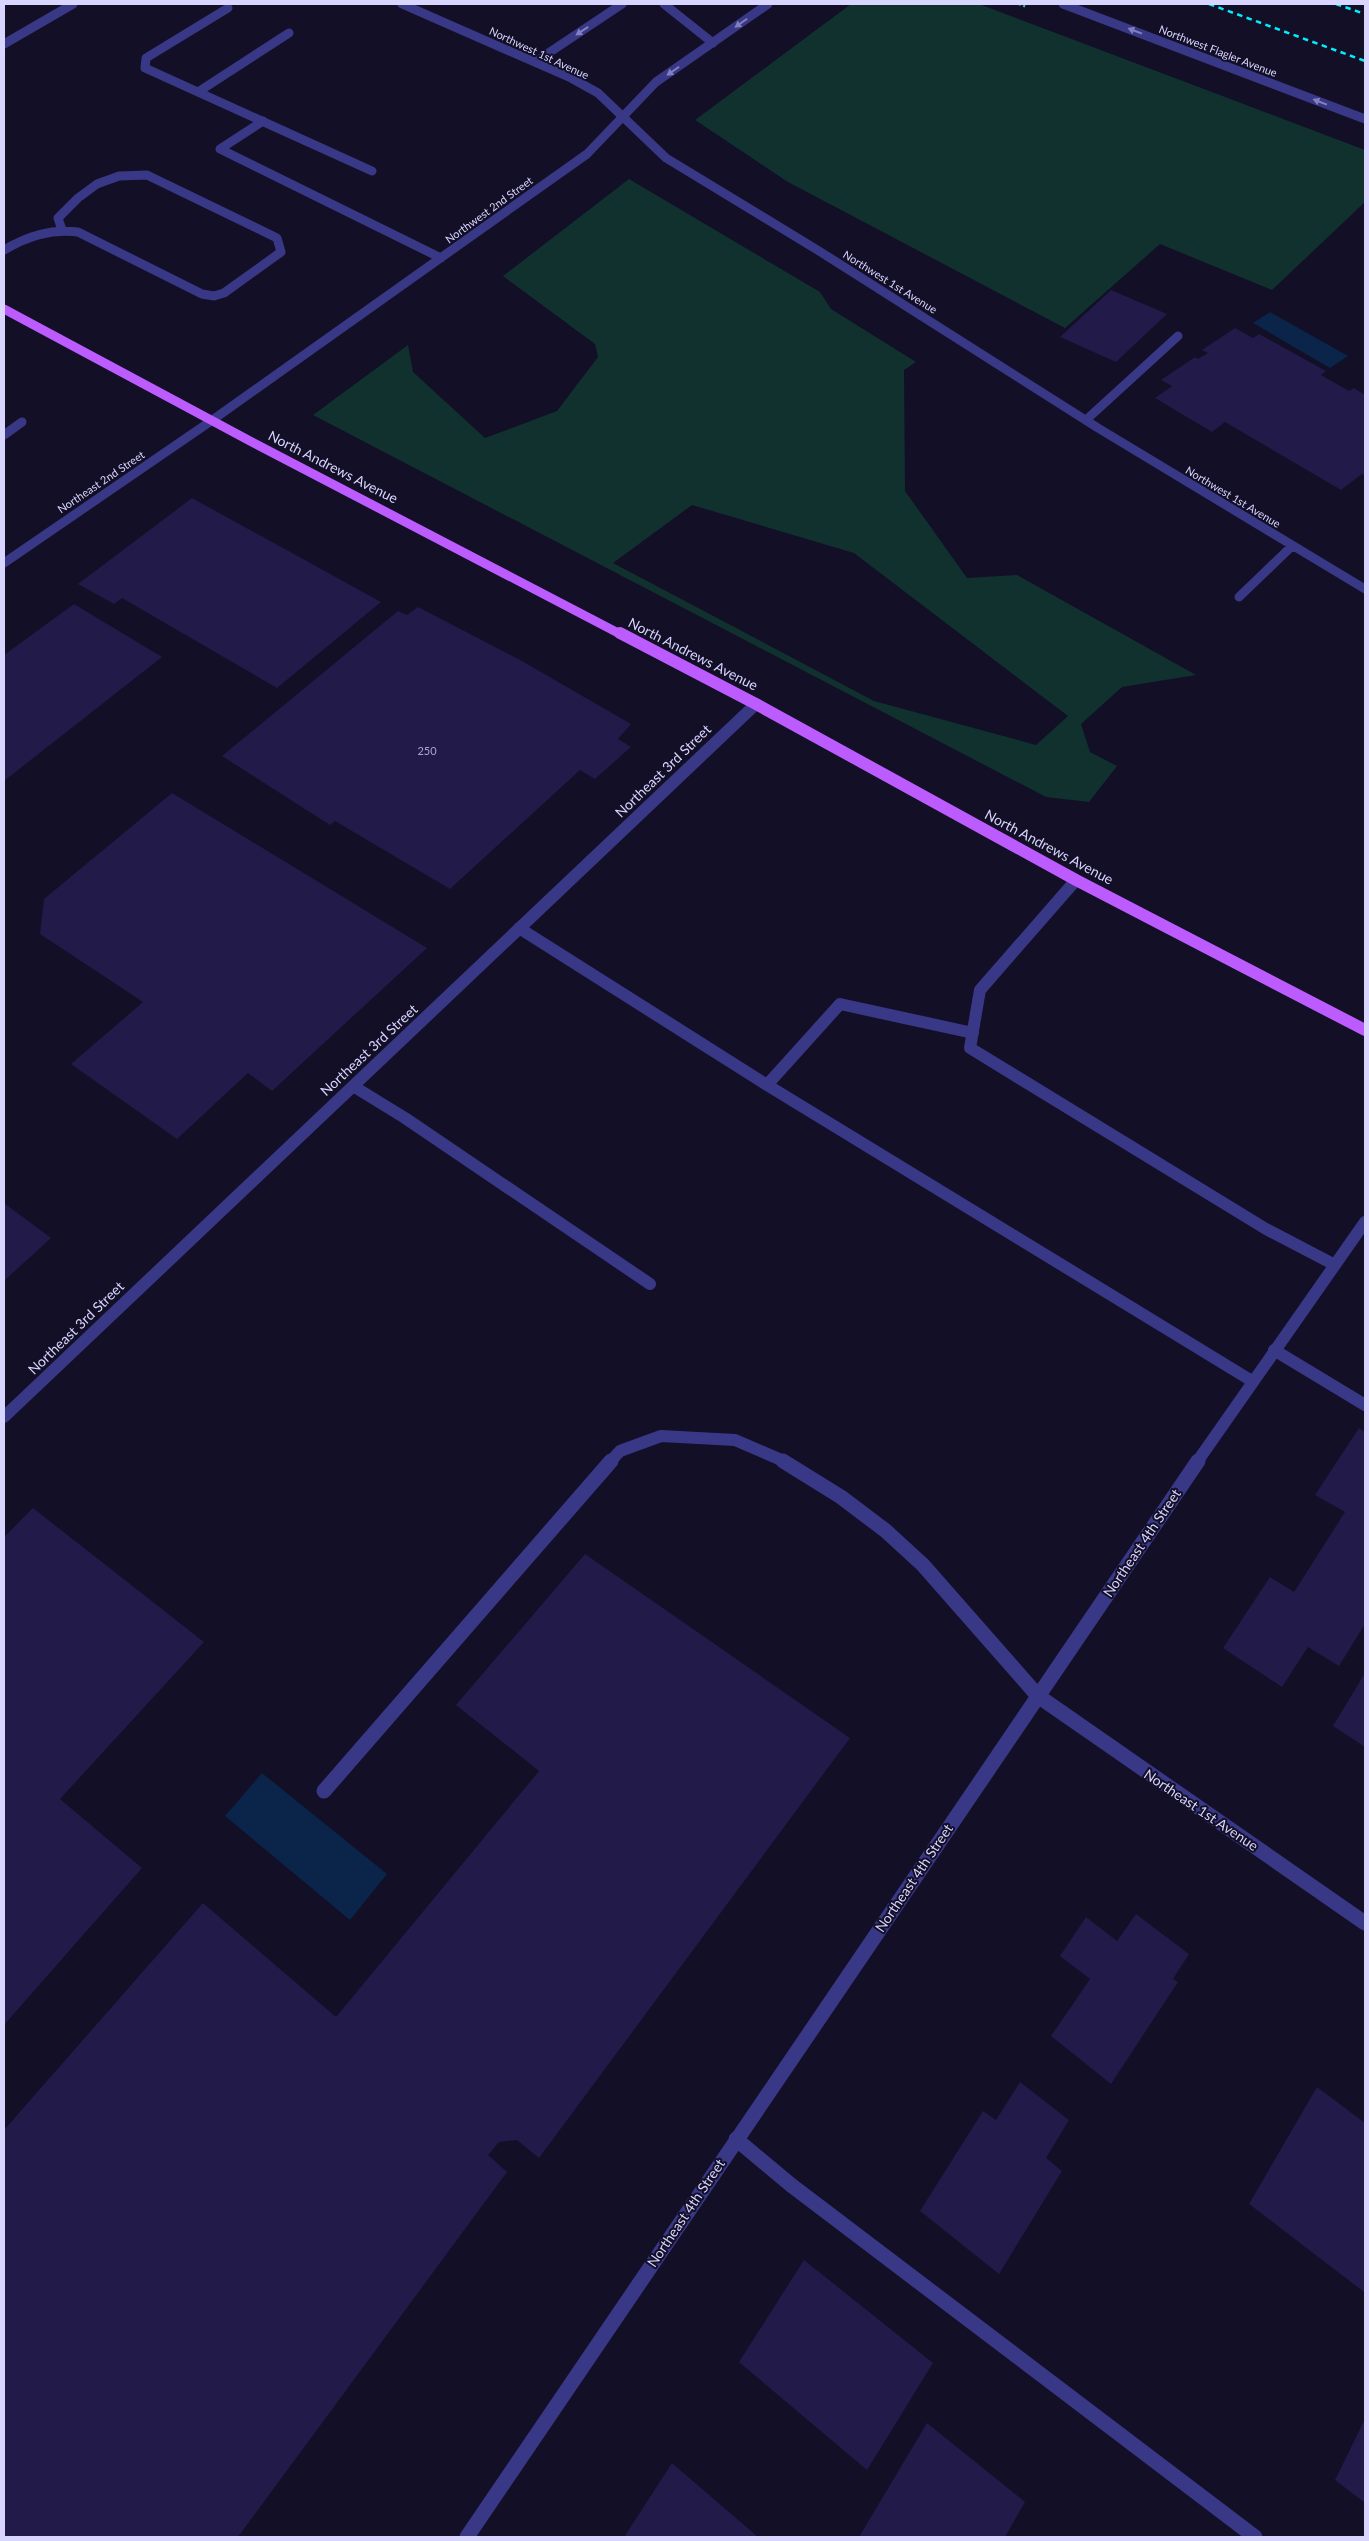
<svg xmlns="http://www.w3.org/2000/svg" width="1369" height="2541" font-family="Lato,sans-serif">
  <rect width="100%" height="100%" fill="#120f27"/>
  <!-- green -->
  <path fill="#11312f" fill-rule="evenodd" d="M851,4H979L1365,150V202L1272,290L1160,244L1065,328L788,182L695,120Z
    M629,179L820,292L831,309L916,362L904,370L905,491L967,578L1017,575L1196,675L1122,687L1081,724L1090,752L1117,766L1089,802L1046,797L313,415L408,345L413,372L485,438L557,411L598,357L595,344L503,276ZM692,505L854,553L1068,716L1036,745L874,701L613,563Z"/>
  <!-- water -->
  <path fill="#0b244a" d="M1270,312L1348,356L1330,368L1253,323Z
    M262,1773L387,1874L350,1920L225,1816Z"/>
  <!-- building -->
  <path fill="#221a49" d="M1111,290L1167,314L1116,362L1060,337Z
    M1235,328L1253,338L1259,334L1326,371L1321,375L1349,391L1354,388L1365,395V475L1362,474L1341,490L1225,422L1212,432L1155,398L1172,386L1161,380L1195,357L1198,359L1208,353L1202,350Z
    M192,498L381,602L277,688L122,598L114,604L78,584Z
    M74,604L162,657L4,781V655Z
    M418,607L522,661L631,724L618,739L631,747L595,779L580,770L450,889L335,821L330,825L222,756L398,611L407,615Z
    M172,793L427,948L272,1091L248,1073L177,1139L71,1064L143,1002L40,934L44,899Z
    M4,1203L51,1238L4,1281Z
    M1359,1428L1365,1432V1624L1339,1666L1308,1647L1282,1687L1223,1648L1270,1577L1294,1592L1345,1512L1315,1495Z
    M33,1508L204,1642L60,1799L142,1868L4,2025V1537Z
    M585,1554L850,1738L539,2158L517,2140L499,2142L488,2155L507,2172L238,2537H4V2130L203,1903L336,2017L539,1771L456,1705Z
    M1365,1673V1747L1333,1726Z
    M1136,1914L1189,1954L1173,1979L1178,1982L1111,2084L1051,2036L1090,1979L1060,1956L1086,1917L1117,1941Z
    M1020,2082L1069,2120L1046,2158L1062,2171L999,2274L920,2211L983,2111L996,2120Z
    M1317,2087L1365,2123L1364,2292L1249,2204Z
    M804,2260L933,2363L867,2470L739,2362Z
    M1365,2419V2503L1335,2480Z
    M927,2423L1025,2502L1005,2537H859Z
    M672,2463L758,2537H624Z"/>
  <g fill="none" stroke-linecap="round" stroke-linejoin="round">
    <!-- path -->
    <path stroke="#2cbcae" stroke-width="2.5" stroke-dasharray="2 2.5" stroke-linecap="butt" d="M1019,4L1027,7"/>
    <!-- minor-far2 -->
    <path stroke="#393887" stroke-width="9" d="M402,4L571,78L598,93L666,158L819,251L1098,428L1365,589
      M664,4L713,43
      M1063,4L1365,119
      M228,8L146,58L145,68L372,171
      M4,44L73,4
      M535,62L622,4
      M198,92L289,33
      M263,121L220,149L441,258
      M4,250C28,236 50,229 78,232L202,294L214,296L224,293L281,252L277,238L147,175L119,176L97,184L78,198L58,218L62,230
      M1086,420L1178,336
      M4,435L22,422
      M4,563L211,421L587,154L656,82L768,4
      M1239,597L1292,546"/>
    <!-- minor-far1 -->
    <path stroke="#393887" stroke-width="12" d="M1076,880L980,990L970,1048L1266,1229L1335,1265
      M519,928L767,1085L1252,1381
      M767,1085L840,1004L973,1033
      M353,1086L405,1118L650,1284
      M1274,1350L1365,1405
      M4,1417L756,704
      M610,1462L620,1451L661,1436L735,1440L786,1462
      M1197,1462L1365,1222"/>
    <!-- minor -->
    <path stroke="#393887" stroke-width="15" d="M783,1461L841,1497L886,1531L923,1565L1038,1696L1365,1923
      M324,1791L611,1461
      M736,2139L791,2185L1255,2537
      M467,2537L1198,1461"/>
    <!-- major-far1 -->
    <path stroke="#bc5cff" stroke-width="9" d="M4,309L250,441L622,635"/>
    <!-- major -->
    <path stroke="#bc5cff" stroke-width="12" d="M620,633L756,704L1076,880L1365,1030"/>
    <!-- rail -->
    <path stroke="#01eeff" stroke-width="2.5" stroke-dasharray="5.5 4.5" stroke-linecap="butt" d="M1209,4L1365,61
      M1336,4L1365,14"/>
  </g>
  <!-- one-way arrows -->
  <defs><path id="oneway-solid" d="M-6-.8H1V-3.2L6.5 0L1 3.2V.8H-6Z" transform="scale(1.25)"/></defs>
  <g fill="#817fbd">
    <use href="#oneway-solid" transform="translate(741 23) rotate(145)"/>
    <use href="#oneway-solid" transform="translate(582 31) rotate(146)"/>
    <use href="#oneway-solid" transform="translate(1135 31) rotate(-159)"/>
    <use href="#oneway-solid" transform="translate(673 71) rotate(145)"/>
    <use href="#oneway-solid" transform="translate(1320 102) rotate(-159)"/>
  </g>
  <g text-anchor="middle" stroke-width="4" stroke-linejoin="round" paint-order="stroke">
    <!-- far-street labels -->
    <g font-size="11" fill="#d8d5ff" stroke="#120f27">
      <text transform="translate(1218 51) rotate(21)" y="4">Northwest Flagler Avenue</text>
      <text transform="translate(539 53) rotate(25)" y="4">Northwest 1st Avenue</text>
      <text transform="translate(489 210) rotate(-36)" y="4">Northwest 2nd Street</text>
      <text transform="translate(890 282) rotate(32)" y="4">Northwest 1st Avenue</text>
      <text transform="translate(101 482) rotate(-34)" y="4">Northeast 2nd Street</text>
      <text transform="translate(1233 497) rotate(31)" y="4">Northwest 1st Avenue</text>
    </g>
    <!-- number labels -->
    <g font-size="11" fill="#aaa6d2">
      <text x="427" y="755">250</text>
    </g>
    <!-- street labels -->
    <g font-size="14" fill="#d8d5ff" stroke="#120f27">
      <text transform="translate(333 467) rotate(27)" y="5">North Andrews Avenue</text>
      <text transform="translate(693 654) rotate(27)" y="5">North Andrews Avenue</text>
      <text transform="translate(663 771) rotate(-44)" y="5">Northeast 3rd Street</text>
      <text transform="translate(1049 847) rotate(28)" y="5">North Andrews Avenue</text>
      <text transform="translate(369 1050) rotate(-43)" y="5">Northeast 3rd Street</text>
      <text transform="translate(76 1328) rotate(-44)" y="5">Northeast 3rd Street</text>
      <text transform="translate(1142 1543) rotate(-56)" y="5">Northeast 4th Street</text>
      <text transform="translate(1201 1810) rotate(34)" y="5">Northeast 1st Avenue</text>
      <text transform="translate(914 1878) rotate(-56)" y="5">Northeast 4th Street</text>
      <text transform="translate(686 2213) rotate(-56)" y="5">Northeast 4th Street</text>
    </g>
  </g>
  <!-- border -->
  <rect width="1369" height="2541" fill="none" stroke="#d8d5ff" stroke-width="10"/>
</svg>
